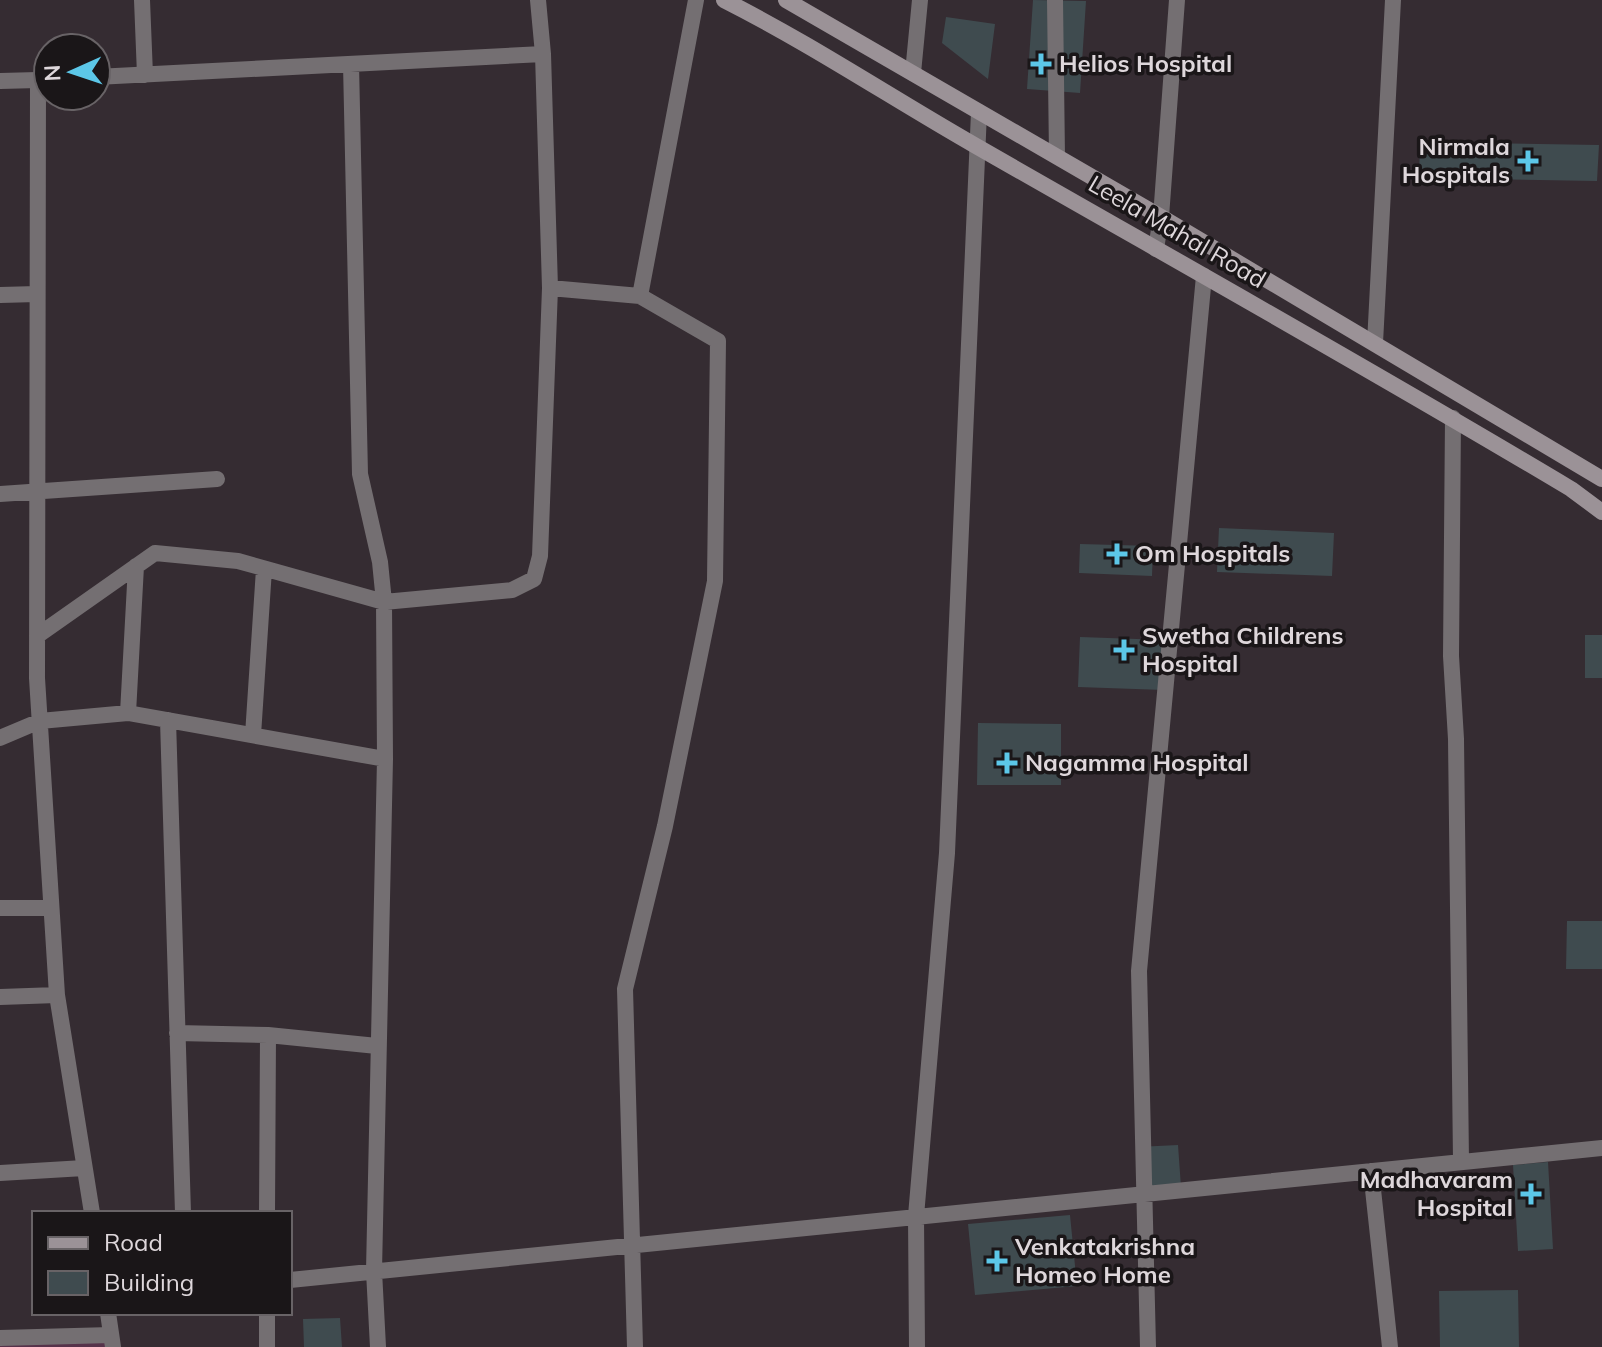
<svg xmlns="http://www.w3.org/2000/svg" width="1602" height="1347" font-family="Mulish,sans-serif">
  <rect width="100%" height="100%" fill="#352c32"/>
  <!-- green -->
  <path fill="#56324a" d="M111,1335L113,1347H0V1338Z"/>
  <!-- building -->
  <path fill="#3f4b4f" d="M1033,0L1086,1L1080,93L1027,89Z
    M946,17L995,24L988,79L942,43Z
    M1420,142L1599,145L1597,181L1419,178Z
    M1219,528L1334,533L1332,576L1217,572Z
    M1080,544L1153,546L1152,576L1079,573Z
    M1585,635H1602V678H1585Z
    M1080,637L1165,640L1164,690L1078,687Z
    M978,723L1061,724V785H977Z
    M1567,921H1602V969H1566Z
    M1178,1145L1181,1187L1139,1190L1137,1147Z
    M1548,1162L1553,1249L1518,1251L1513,1165Z
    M1070,1215L1077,1286L975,1295L968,1224Z
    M1518,1290L1519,1347H1440L1439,1291Z
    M340,1318L342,1347H304L303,1319Z"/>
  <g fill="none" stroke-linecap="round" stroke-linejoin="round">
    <!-- street -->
    <path stroke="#746f72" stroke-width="16" d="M142,0L145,75
      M538,0L543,54
      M1055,0L1057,156
      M351,64L360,474L380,562L384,602L385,759L374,1271L378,1347
      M913,73L920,0
      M48,80H38L37,678L57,995L92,1213
      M0,81L38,80
      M1156,249L1161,217L1177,0
      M550,288L640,296L696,0
      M0,295L37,294
      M1375,343L1393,0
      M1453,418L1451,656L1456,739L1461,1161
      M0,494L217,479
      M37,636L155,553L238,561L384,602L512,590L534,579L540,556L550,288L543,54L96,77
      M128,713L385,759
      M168,720L183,1213
      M253,735L264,569
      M0,738L40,721L128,713L136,566
      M0,908H51
      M0,997L57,995
      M177,1033L268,1035L377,1046
      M1371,1171L1390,1347
      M0,1173L84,1168
      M267,1213L268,1035
      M290,1280L1602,1148
      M108,1313L113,1347
      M267,1313V1347
      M0,1338L111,1335
      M635,1347L625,989L665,826L715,581L718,341L640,296
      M917,1347L916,1216L947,853L979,112
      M1148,1347L1139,971L1204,276"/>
    <!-- secondary -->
    <path stroke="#9b9297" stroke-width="16" d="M724,0C811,44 892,98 976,146C1175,260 1374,371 1571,489L1602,512
      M786,0L1161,217L1602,479"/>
  </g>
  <!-- markers -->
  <g fill="#5cc7e8" stroke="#1a1618" stroke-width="3">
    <path d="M1037 52h8v8h8v8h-8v8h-8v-8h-8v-8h8z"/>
    <path d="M1524 149h8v8h8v8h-8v8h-8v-8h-8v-8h8z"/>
    <path d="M1113 542h8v8h8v8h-8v8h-8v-8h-8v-8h8z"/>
    <path d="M1120 638h8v8h8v8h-8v8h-8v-8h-8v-8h8z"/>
    <path d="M1003 751h8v8h8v8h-8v8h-8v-8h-8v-8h8z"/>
    <path d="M1527 1182h8v8h8v8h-8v8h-8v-8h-8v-8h8z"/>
    <path d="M993 1249h8v8h8v8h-8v8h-8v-8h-8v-8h8z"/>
  </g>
  <g text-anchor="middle" stroke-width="7" stroke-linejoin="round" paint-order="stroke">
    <!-- poi labels -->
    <g font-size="24" font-weight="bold" fill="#ded7db" stroke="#1a1618" text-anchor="start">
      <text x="1059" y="72">Helios Hospital</text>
      <text x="1510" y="155" text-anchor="end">Nirmala<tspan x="1510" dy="28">Hospitals</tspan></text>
      <text x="1135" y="562">Om Hospitals</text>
      <text x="1142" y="644">Swetha Childrens<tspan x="1142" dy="28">Hospital</tspan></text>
      <text x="1025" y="771">Nagamma Hospital</text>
      <text x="1513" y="1188" text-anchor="end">Madhavaram<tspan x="1513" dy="28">Hospital</tspan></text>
      <text x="1015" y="1255">Venkatakrishna<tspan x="1015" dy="28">Homeo Home</tspan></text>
    </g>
    <!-- street labels -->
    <g font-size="24" fill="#ded7db" stroke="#1a1618">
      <text transform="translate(1177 232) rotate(30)" y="8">Leela Mahal Road</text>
    </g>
  </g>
  <!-- legend -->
  <rect x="32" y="1211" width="260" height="104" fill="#1a1618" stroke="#686366" stroke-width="2"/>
  <rect x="48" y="1237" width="40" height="12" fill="#9b9297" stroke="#686366" stroke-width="2"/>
  <text x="104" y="1251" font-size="24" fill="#ded7db">Road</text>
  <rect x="48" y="1271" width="40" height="24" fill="#3f4b4f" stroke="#686366" stroke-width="2"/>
  <text x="104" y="1291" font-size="24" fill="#ded7db">Building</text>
  <!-- north arrow -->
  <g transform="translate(72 72) rotate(267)"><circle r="38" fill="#1a1618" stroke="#686366" stroke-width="2"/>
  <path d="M0-6L14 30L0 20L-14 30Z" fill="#5cc7e8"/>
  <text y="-12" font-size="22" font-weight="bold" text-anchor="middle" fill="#ded7db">N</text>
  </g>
</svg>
